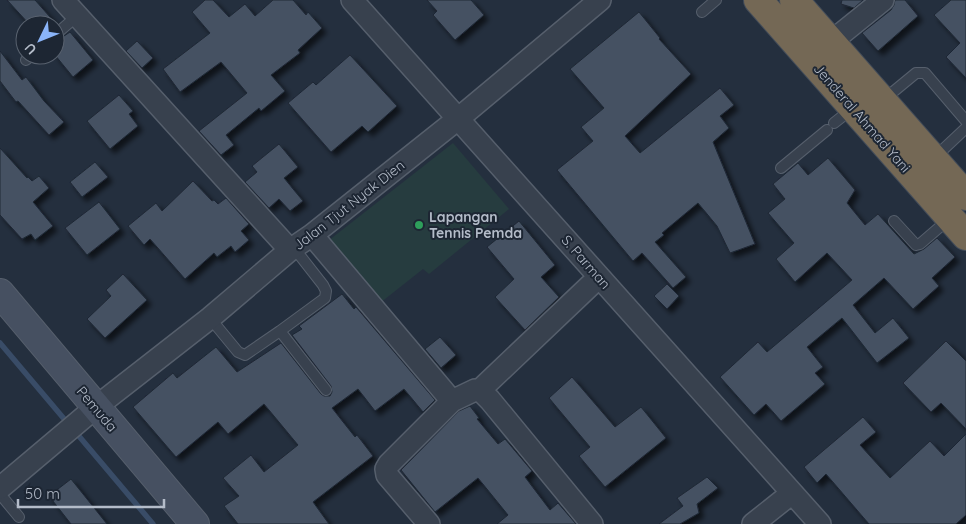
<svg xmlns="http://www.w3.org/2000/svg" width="966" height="524" font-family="Quicksand,sans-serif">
  <defs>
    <filter id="shadow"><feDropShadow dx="4.5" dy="4.5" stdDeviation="2.5" flood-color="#0009"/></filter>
  </defs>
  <rect width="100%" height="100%" fill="#242f3e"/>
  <!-- green -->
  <path fill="#263c3f" d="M453,143L509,209L429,274L423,269L380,303L328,241Z"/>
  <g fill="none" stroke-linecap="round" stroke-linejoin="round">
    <!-- stream -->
    <path stroke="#394c67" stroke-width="5.5" d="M0,343L65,420
      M78,435L153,524"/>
  </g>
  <!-- building -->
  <path fill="#455162" stroke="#1f2835" filter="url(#shadow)" d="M7,0H35L57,25L55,26L30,25Z
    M205,0H213L229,17L245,4L255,16L273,0H293L306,15L308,12L322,28L298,50L300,53L271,75L285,91L261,111L259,108L226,135L234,145L221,155L199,131L247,93L221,62L180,92L163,69L210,33L192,12Z
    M427,0H471L484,15L455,40L433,15L437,11Z
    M842,0H863L854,8L841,4Z
    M895,0H905L918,16L878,51L862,33L891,10L894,5Z
    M951,0H966V78L946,57L960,43L934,15Z
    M639,12L660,38L659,39L691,74L625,136L640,153L720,88L734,105L720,116L729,128L713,142L755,244L730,253L717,226L698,203L662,233L664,235L655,242L686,277L673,288L642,253L633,261L557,170L593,141L581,127L604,108L570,69Z
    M70,32L93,60L73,77L55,55V42Z
    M137,41L153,58L142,68L126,51Z
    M0,51L22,80L26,77L44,101L64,122L49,135L18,101L16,102L0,81Z
    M350,55L397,106L368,132L362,126L331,152L288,103L313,82L316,85Z
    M119,95L133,111L129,114L138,126L110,149L87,121Z
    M279,144L298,167L284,178L303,201L290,211L279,199L269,208L245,182L257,172L252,166Z
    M0,148L27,178L28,177L32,181L39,176L49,188L33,202L53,226L35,240L31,234L22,239L0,215Z
    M828,158L855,190L847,203L865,225L878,214L914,254L924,249L937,238L955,257L932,278L939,286L913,309L884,278L853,305L875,333L893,318L909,338L877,363L842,318L807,347L823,367L815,373L825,384L781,421L766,404L754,415L720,377L758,342L767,352L852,280L827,253L795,282L776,259L794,243L768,213L785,199L773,184L798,163L808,175Z
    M95,162L108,177L82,197L70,182Z
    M193,181L212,201L214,200L218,204L226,198L249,224L241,231L249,240L235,252L231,246L217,257L214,253L185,279L150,239L144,245L128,226L156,203L162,211Z
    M99,202L120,229L87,255L65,228Z
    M519,221L555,265L541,277L559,297L525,330L495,297L514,279L487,247Z
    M123,274L147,300L105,338L87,319L111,296L106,290Z
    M667,284L679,296L667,309L654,296Z
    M342,294L354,309L356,307L435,400L423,412L404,389L375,411L358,389L332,408L355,437L357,435L373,456L313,502L329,524H238L224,506L239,496L223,478L251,455L264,472L298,445L264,404L228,434L218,422L176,457L133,407L173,373L177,378L216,347L237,372L281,343L321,394L324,396H330L332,392L331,386L292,335L302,329L299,326Z
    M440,337L456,355L441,368L425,349Z
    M946,341L966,361V429L941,403L931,412L903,383Z
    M572,377L615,427L641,407L666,438L605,487L579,456L590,447L549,398Z
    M470,406L479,418L477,419L498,444L505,439L532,471L525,477L550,510L558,503L576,524H497L508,515L478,478L435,512L401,470L459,411Z
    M863,417L876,432L860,445L890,478L930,441L944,456L966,434V515L956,524H869L826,474L817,483L804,467Z
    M707,477L718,488L697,504L699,513L680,524H659L683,506L677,498Z
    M71,479L107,524H71L49,496Z"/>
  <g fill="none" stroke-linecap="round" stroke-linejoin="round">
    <!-- lane casing -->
    <g stroke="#565f6c" stroke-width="12">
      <path id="lane" d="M702,12L716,0
        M55,35L77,16
        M26,60L32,55
        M882,101L916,73H925L966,121
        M834,123L853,108
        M934,158L966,128
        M781,168L827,130
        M894,221L916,245L920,244L949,219
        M210,318L238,352L245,355L280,331L325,298L326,291L323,285L294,248
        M280,331L326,390
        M0,494L19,517"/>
    </g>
    <!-- street casing -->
    <g stroke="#565f6c" stroke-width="24">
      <path id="street" d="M63,0L290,250
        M352,0L820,524
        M831,42L883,0
        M312,235L446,394L452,401L475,390H480L490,400L592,524
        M480,390L599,277
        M0,488L96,407L210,318L290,250L312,235L459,118L600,0
        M429,524L387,475L386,469L389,464L452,401
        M753,524L792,493"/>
    </g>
    <!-- secondary casing -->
    <g stroke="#565f6c" stroke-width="30">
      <path id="secondary" d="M0,293L195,524"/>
    </g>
    <!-- highway casing -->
    <g stroke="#434c59" stroke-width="30">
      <path id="highway" d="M758,0L966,236
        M794,0L966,196"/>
    </g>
    <!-- lane -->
    <use href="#lane" stroke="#38414e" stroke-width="10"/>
    <!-- street -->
    <use href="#street" stroke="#38414e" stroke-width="21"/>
    <!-- secondary -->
    <use href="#secondary" stroke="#465061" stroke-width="28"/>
    <!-- highway -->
    <use href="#highway" stroke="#746855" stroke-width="28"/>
  </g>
  <!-- markers -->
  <circle fill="#2e9e5b" stroke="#1d2633" stroke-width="2" cx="419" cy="225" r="5"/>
  <g text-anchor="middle" stroke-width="4" stroke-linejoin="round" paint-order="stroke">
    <!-- street labels -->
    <g font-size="14" fill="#b4bcc9" stroke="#1d2633">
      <text transform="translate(862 118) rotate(49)" y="5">Jenderal Ahmad Yani</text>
      <text transform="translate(349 205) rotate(-38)" y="5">Jalan Tjut Nyak Dien</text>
      <text transform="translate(586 262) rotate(49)" y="5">S. Parman</text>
      <text transform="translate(97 409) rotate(50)" y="5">Pemuda</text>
    </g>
    <!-- poi labels -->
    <g font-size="14" font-weight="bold" fill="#b4bcc9" stroke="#1d2633" text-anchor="start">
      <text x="429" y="222">Lapangan<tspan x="429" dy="16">Tennis Pemda</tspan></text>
    </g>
  </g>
  <!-- north arrow -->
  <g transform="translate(40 40) rotate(227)"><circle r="24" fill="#1d2633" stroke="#59626f"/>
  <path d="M0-4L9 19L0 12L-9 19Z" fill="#8ab4f8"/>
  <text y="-8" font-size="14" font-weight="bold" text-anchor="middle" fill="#b4bcc9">U</text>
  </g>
  <!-- scale -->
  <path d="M18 499v8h146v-8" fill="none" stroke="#b4bcc9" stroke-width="2.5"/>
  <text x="25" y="499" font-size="15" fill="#b4bcc9" stroke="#1d2633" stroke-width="4" paint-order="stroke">50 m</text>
</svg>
